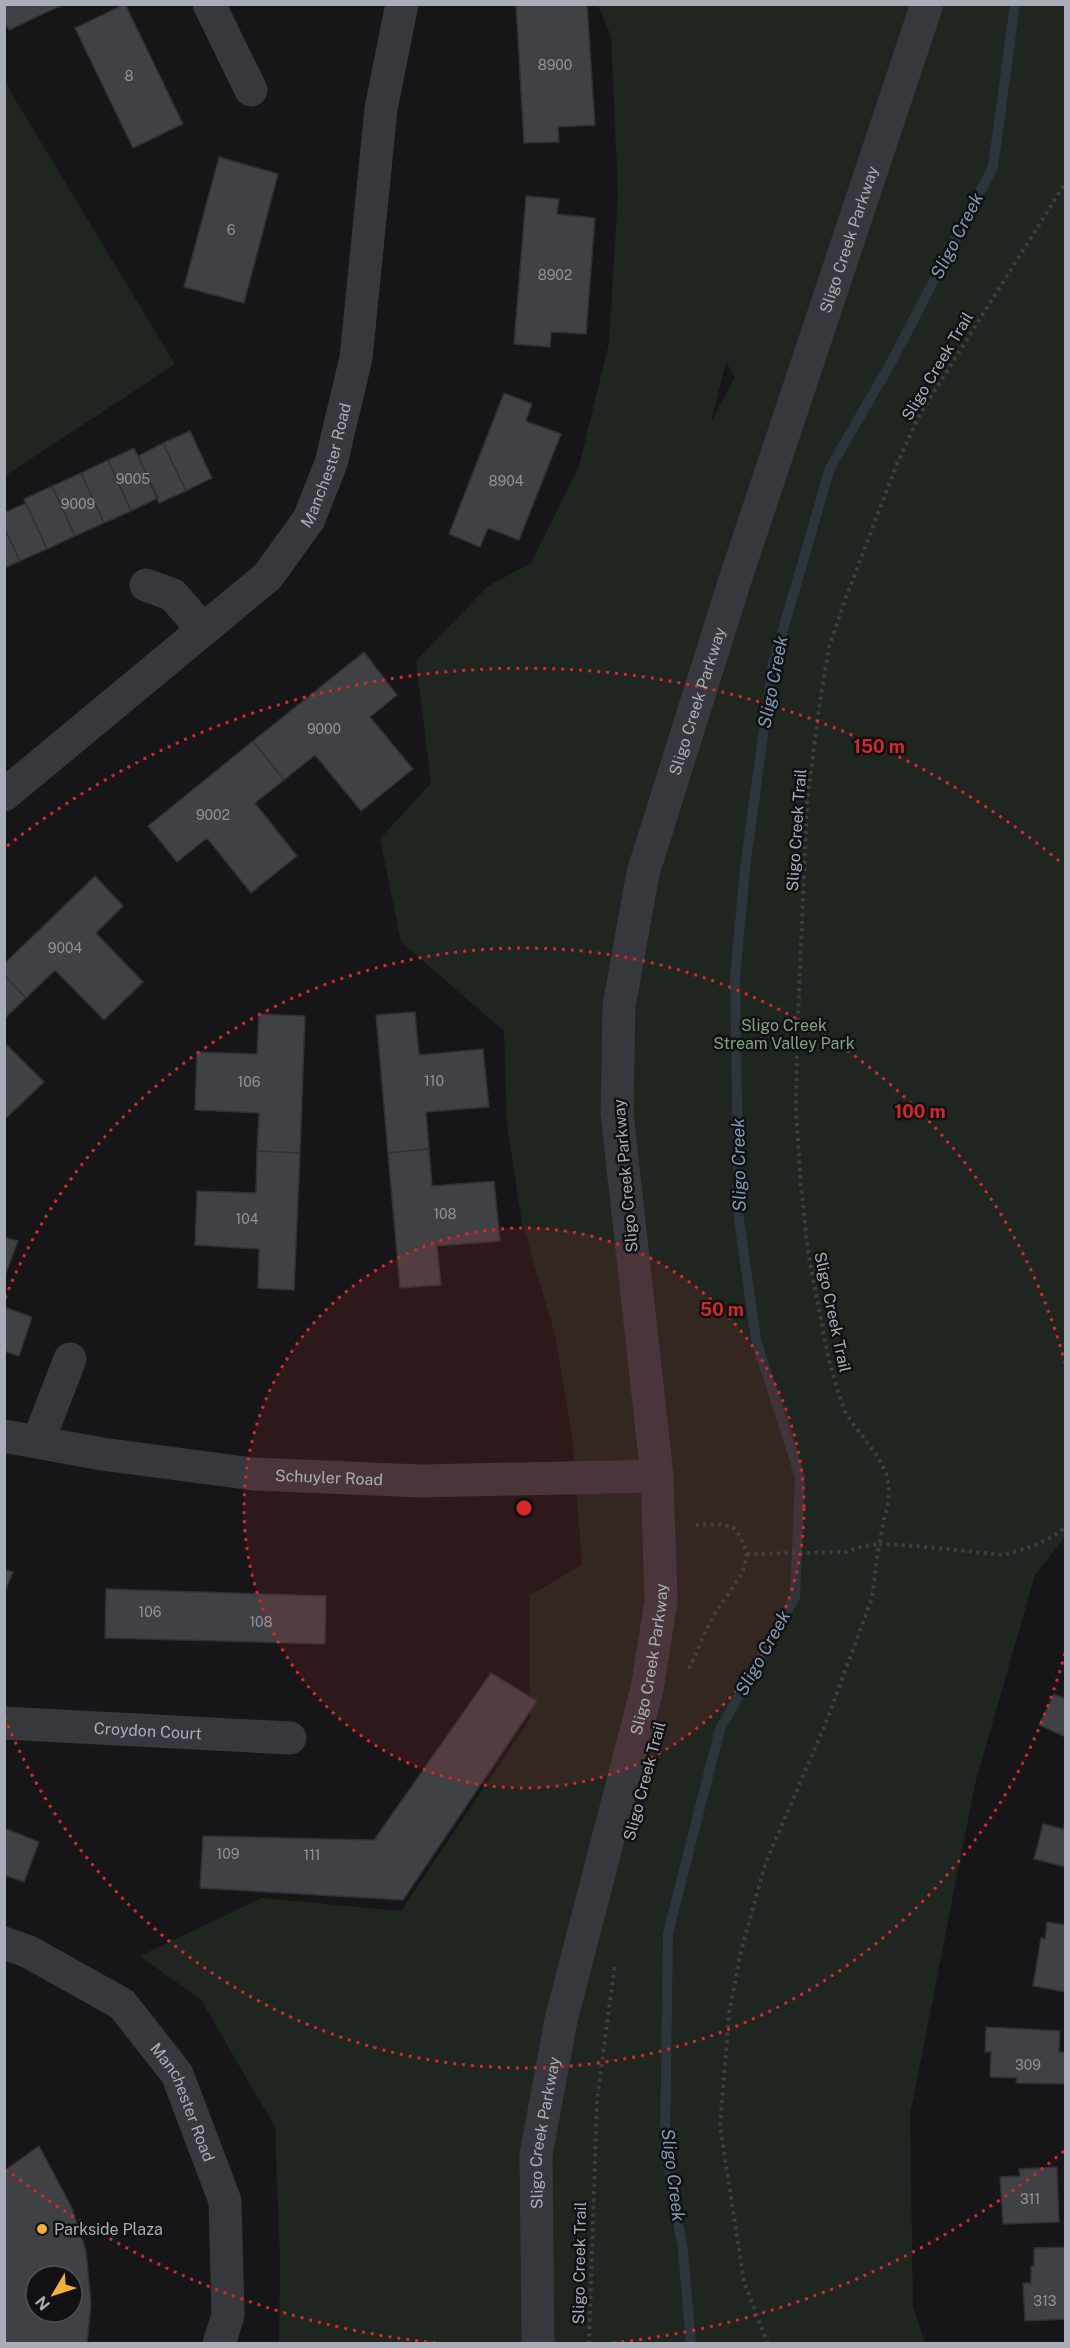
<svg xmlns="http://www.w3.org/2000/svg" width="1070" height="2348" font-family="'Public Sans',sans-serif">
  <rect width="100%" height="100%" fill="#161618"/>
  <!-- green -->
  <path fill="#1e261f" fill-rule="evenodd" d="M598,5H1065V1537L1035,1575L975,1784L910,2115L913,2306L925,2343H279L280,2262L275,2127L201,2000L140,1956L262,1898L401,1911L530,1719V1595L582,1565L572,1435L554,1331L522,1223L507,1126L504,1031L401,942L380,839L431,783L416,661L488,586L531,563L579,466L609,343L618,195L611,36ZM726,362L735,377L711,422Z
    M4,78L16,101L175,364L5,476Z"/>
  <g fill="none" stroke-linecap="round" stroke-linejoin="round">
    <!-- stream -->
    <path stroke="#2c353c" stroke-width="10" d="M691,2344L683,2250L665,2147L668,1933L720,1729L795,1597L800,1477L756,1340L739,1220L735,976L746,860L773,664L830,468L892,361L993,167L1015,4"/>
  </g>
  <!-- building -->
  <path fill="#404145" stroke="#303034" stroke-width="1.5" fill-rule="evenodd" d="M4,4H64L9,30L4,21Z
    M125,4L183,124L133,148L75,28Z
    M516,4H587L595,125L558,127L559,142L524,143Z
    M219,157L278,174L244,303L184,287Z
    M526,196L559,199L557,214L595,218L586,334L551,332L550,347L514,344Z
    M504,393L532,404L526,421L561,434L519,540L488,528L480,547L449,534Z
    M190,431L212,478L186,491L163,443Z
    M163,443L186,491L159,503L138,456Z
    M134,448L158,498L131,511L108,460Z
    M108,460L131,511L104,523L81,473Z
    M81,473L104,523L75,536L52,486Z
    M52,486L75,536L47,549L24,499Z
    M26,503L47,549L20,561L4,527V513Z
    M4,527L20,561L4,568Z
    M364,652L397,695L370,717L413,769L361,811L315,755L284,780L253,741Z
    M253,741L284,780L255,803L297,856L251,893L207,838L177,862L148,826Z
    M95,876L123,906L96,933L143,982L104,1020L55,970L26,998L4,975V964Z
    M4,975L26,998L4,1019Z
    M415,1012L419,1055L483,1049L489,1107L426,1112L429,1149L388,1153L376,1015Z
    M259,1014L305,1016L300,1153L257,1151L259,1113L195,1110L197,1052L257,1054Z
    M4,1042L44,1082L4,1120Z
    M429,1149L432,1186L494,1181L500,1241L437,1246L441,1285L400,1288L388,1153Z
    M257,1151L300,1153L294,1290L258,1288L259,1249L195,1245L197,1191L256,1193Z
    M4,1237L18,1241L4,1278Z
    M4,1307L32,1317L19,1356L4,1351Z
    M4,1569L13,1572L4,1594Z
    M106,1589L326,1596L325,1644L105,1638Z
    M491,1673L537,1701L403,1900L200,1888L203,1836L374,1840Z
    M1054,1694L1066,1699V1737L1039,1725Z
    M1066,1820V1867L1034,1859L1043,1824L1063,1829Z
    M4,1828L39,1842L24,1882L4,1875Z
    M1047,1922L1066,1925V1992L1033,1986L1041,1938L1045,1939Z
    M986,2027L1060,2031L1059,2052H1066V2084L1016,2083L1017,2078L990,2077L991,2052H985Z
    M39,2146L72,2208L86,2251L91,2304L87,2344H4V2171ZM36,2276H72V2312H36Z
    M1057,2167L1059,2222L1003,2224L1000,2177L1020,2176L1019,2169Z
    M1066,2247V2319L1025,2321L1023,2283H1031V2266H1034V2248Z"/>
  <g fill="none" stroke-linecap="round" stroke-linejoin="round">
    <!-- path -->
    <path stroke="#3d3f44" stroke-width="4" stroke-dasharray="3 4.5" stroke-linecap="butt" d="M747,1554L846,1552L864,1546L879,1544L888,1502L889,1487L886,1473L878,1457L846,1414L838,1392L828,1356L808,1252L801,1185L796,1111L797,1041L807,803L820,701L829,647L845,600L897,464L920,414L1066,182
      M689,1669L711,1620L742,1573L745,1563L747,1554L741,1538L733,1527L717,1524L694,1525
      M589,2344L597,2100L615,1964
      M768,2344L744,2282L720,2126L729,2014L741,1951L766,1862L825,1725L872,1598L879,1544L917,1546L1004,1555L1033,1546L1054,1536L1066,1526"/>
    <!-- minor -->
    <g stroke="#37383d" stroke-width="33">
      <path d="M209,4L251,90"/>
      <path d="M146,585L173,595L203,630"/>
      <path id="s1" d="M4,795L268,576L309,519L331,463L356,358L381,109L402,4"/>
      <path id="s2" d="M4,1436L102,1454L253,1474L421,1481L657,1476"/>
      <path d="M38,1442L70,1359"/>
      <path id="s3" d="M4,1723L290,1738"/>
      <path id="s4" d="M4,1943L29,1952L122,2004L177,2074L225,2201L228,2315L219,2344"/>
      <path id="s5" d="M538,2344L536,2155L561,2020L647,1689L661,1601L657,1476L617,1113L619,1006L643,873L735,580L927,4"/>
    </g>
  </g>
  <!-- distance rings -->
  <circle cx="524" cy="1508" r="280" fill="#d62828" fill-opacity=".12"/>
  <g fill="none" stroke="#d62828" stroke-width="3" stroke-dasharray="3 6">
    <circle cx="524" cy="1508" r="280"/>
    <path d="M1065 1653A560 560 0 0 1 5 1718M5 1298A560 560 0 0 1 1065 1363"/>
    <path d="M1064 2151A840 840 0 0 1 612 2343M436 2343A840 840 0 0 1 7 2170M7 846A840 840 0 0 1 1064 865"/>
  </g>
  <!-- markers -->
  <circle fill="#f2b134" stroke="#111113" stroke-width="2" cx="42" cy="2229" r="6"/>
  <g text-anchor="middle" stroke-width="5" stroke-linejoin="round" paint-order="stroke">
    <!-- number labels -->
    <g font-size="14" fill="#8e929b">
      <text x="555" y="70">8900</text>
      <text x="129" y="81">8</text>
      <text x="231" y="235">6</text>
      <text x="555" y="280">8902</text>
      <text x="133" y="484">9005</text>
      <text x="506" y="486">8904</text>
      <text x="78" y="509">9009</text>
      <text x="324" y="734">9000</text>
      <text x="213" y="820">9002</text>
      <text x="65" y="953">9004</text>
      <text x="434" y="1086">110</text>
      <text x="249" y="1087">106</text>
      <text x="445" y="1219">108</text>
      <text x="247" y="1224">104</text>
      <text x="150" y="1617">106</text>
      <text x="261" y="1627">108</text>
      <text x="228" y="1859">109</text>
      <text x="312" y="1860">111</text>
      <text x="1028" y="2070">309</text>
      <text x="1030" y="2204">311</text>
      <text x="1045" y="2306">313</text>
    </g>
    <!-- street labels -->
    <g font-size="16" fill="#a8adb8" stroke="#111113">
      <text dy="6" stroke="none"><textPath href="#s5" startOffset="2156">Sligo Creek Parkway</textPath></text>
      <text transform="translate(937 366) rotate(-59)" y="6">Sligo Creek Trail</text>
      <text dy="6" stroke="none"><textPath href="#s1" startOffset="470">Manchester Road</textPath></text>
      <text dy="6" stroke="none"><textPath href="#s5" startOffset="1670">Sligo Creek Parkway</textPath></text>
      <text transform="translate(796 830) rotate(-86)" y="6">Sligo Creek Trail</text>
      <text transform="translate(625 1176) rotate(-95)" y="6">Sligo Creek Parkway</text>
      <text transform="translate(833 1312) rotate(78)" y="6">Sligo Creek Trail</text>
      <text dy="6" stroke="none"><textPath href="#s2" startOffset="328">Schuyler Road</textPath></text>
      <text dy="6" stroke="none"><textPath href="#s5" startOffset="698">Sligo Creek Parkway</textPath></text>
      <text dy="6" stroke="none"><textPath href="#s3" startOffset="144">Croydon Court</textPath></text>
      <text transform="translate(644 1781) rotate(-75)" y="6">Sligo Creek Trail</text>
      <text dy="6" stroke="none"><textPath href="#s4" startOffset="250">Manchester Road</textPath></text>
      <text dy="6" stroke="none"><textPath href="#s5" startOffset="212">Sligo Creek Parkway</textPath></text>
      <text transform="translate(579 2263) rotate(-89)" y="6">Sligo Creek Trail</text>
    </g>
    <!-- park labels -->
    <g font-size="16" fill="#7fa381" stroke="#111113">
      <text x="784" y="1031">Sligo Creek<tspan x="784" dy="18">Stream Valley Park</tspan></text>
    </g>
    <!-- poi labels -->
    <g font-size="16" fill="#a8adb8" stroke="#111113" text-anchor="start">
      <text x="54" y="2235">Parkside Plaza</text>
    </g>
    <!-- water labels -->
    <g font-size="18" font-style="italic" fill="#7f9bb3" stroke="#111113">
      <text transform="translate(957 236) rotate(-63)" y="6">Sligo Creek</text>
      <text transform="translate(773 682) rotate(-79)" y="6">Sligo Creek</text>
      <text transform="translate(739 1165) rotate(-91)" y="6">Sligo Creek</text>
      <text transform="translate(763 1653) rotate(-61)" y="6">Sligo Creek</text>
      <text transform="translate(673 2175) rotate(83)" y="6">Sligo Creek</text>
    </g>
  </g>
  <circle cx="524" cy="1508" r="9" fill="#d62828" stroke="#111113" stroke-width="3"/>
  <g font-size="18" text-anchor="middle" font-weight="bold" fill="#d62828" stroke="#111113" stroke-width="5" stroke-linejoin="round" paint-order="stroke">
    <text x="879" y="753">150 m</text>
    <text x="920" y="1118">100 m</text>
    <text x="722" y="1316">50 m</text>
  </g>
  <!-- border -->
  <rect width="1070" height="2348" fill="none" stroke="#a8adb8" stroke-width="12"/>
  <!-- north arrow -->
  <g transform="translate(54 2294) rotate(231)"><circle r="28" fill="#111113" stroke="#4d4f55" stroke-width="1.5"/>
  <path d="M0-4.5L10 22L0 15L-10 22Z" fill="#f2b134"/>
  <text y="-9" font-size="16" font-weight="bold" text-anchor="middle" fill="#a8adb8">N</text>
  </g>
</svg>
